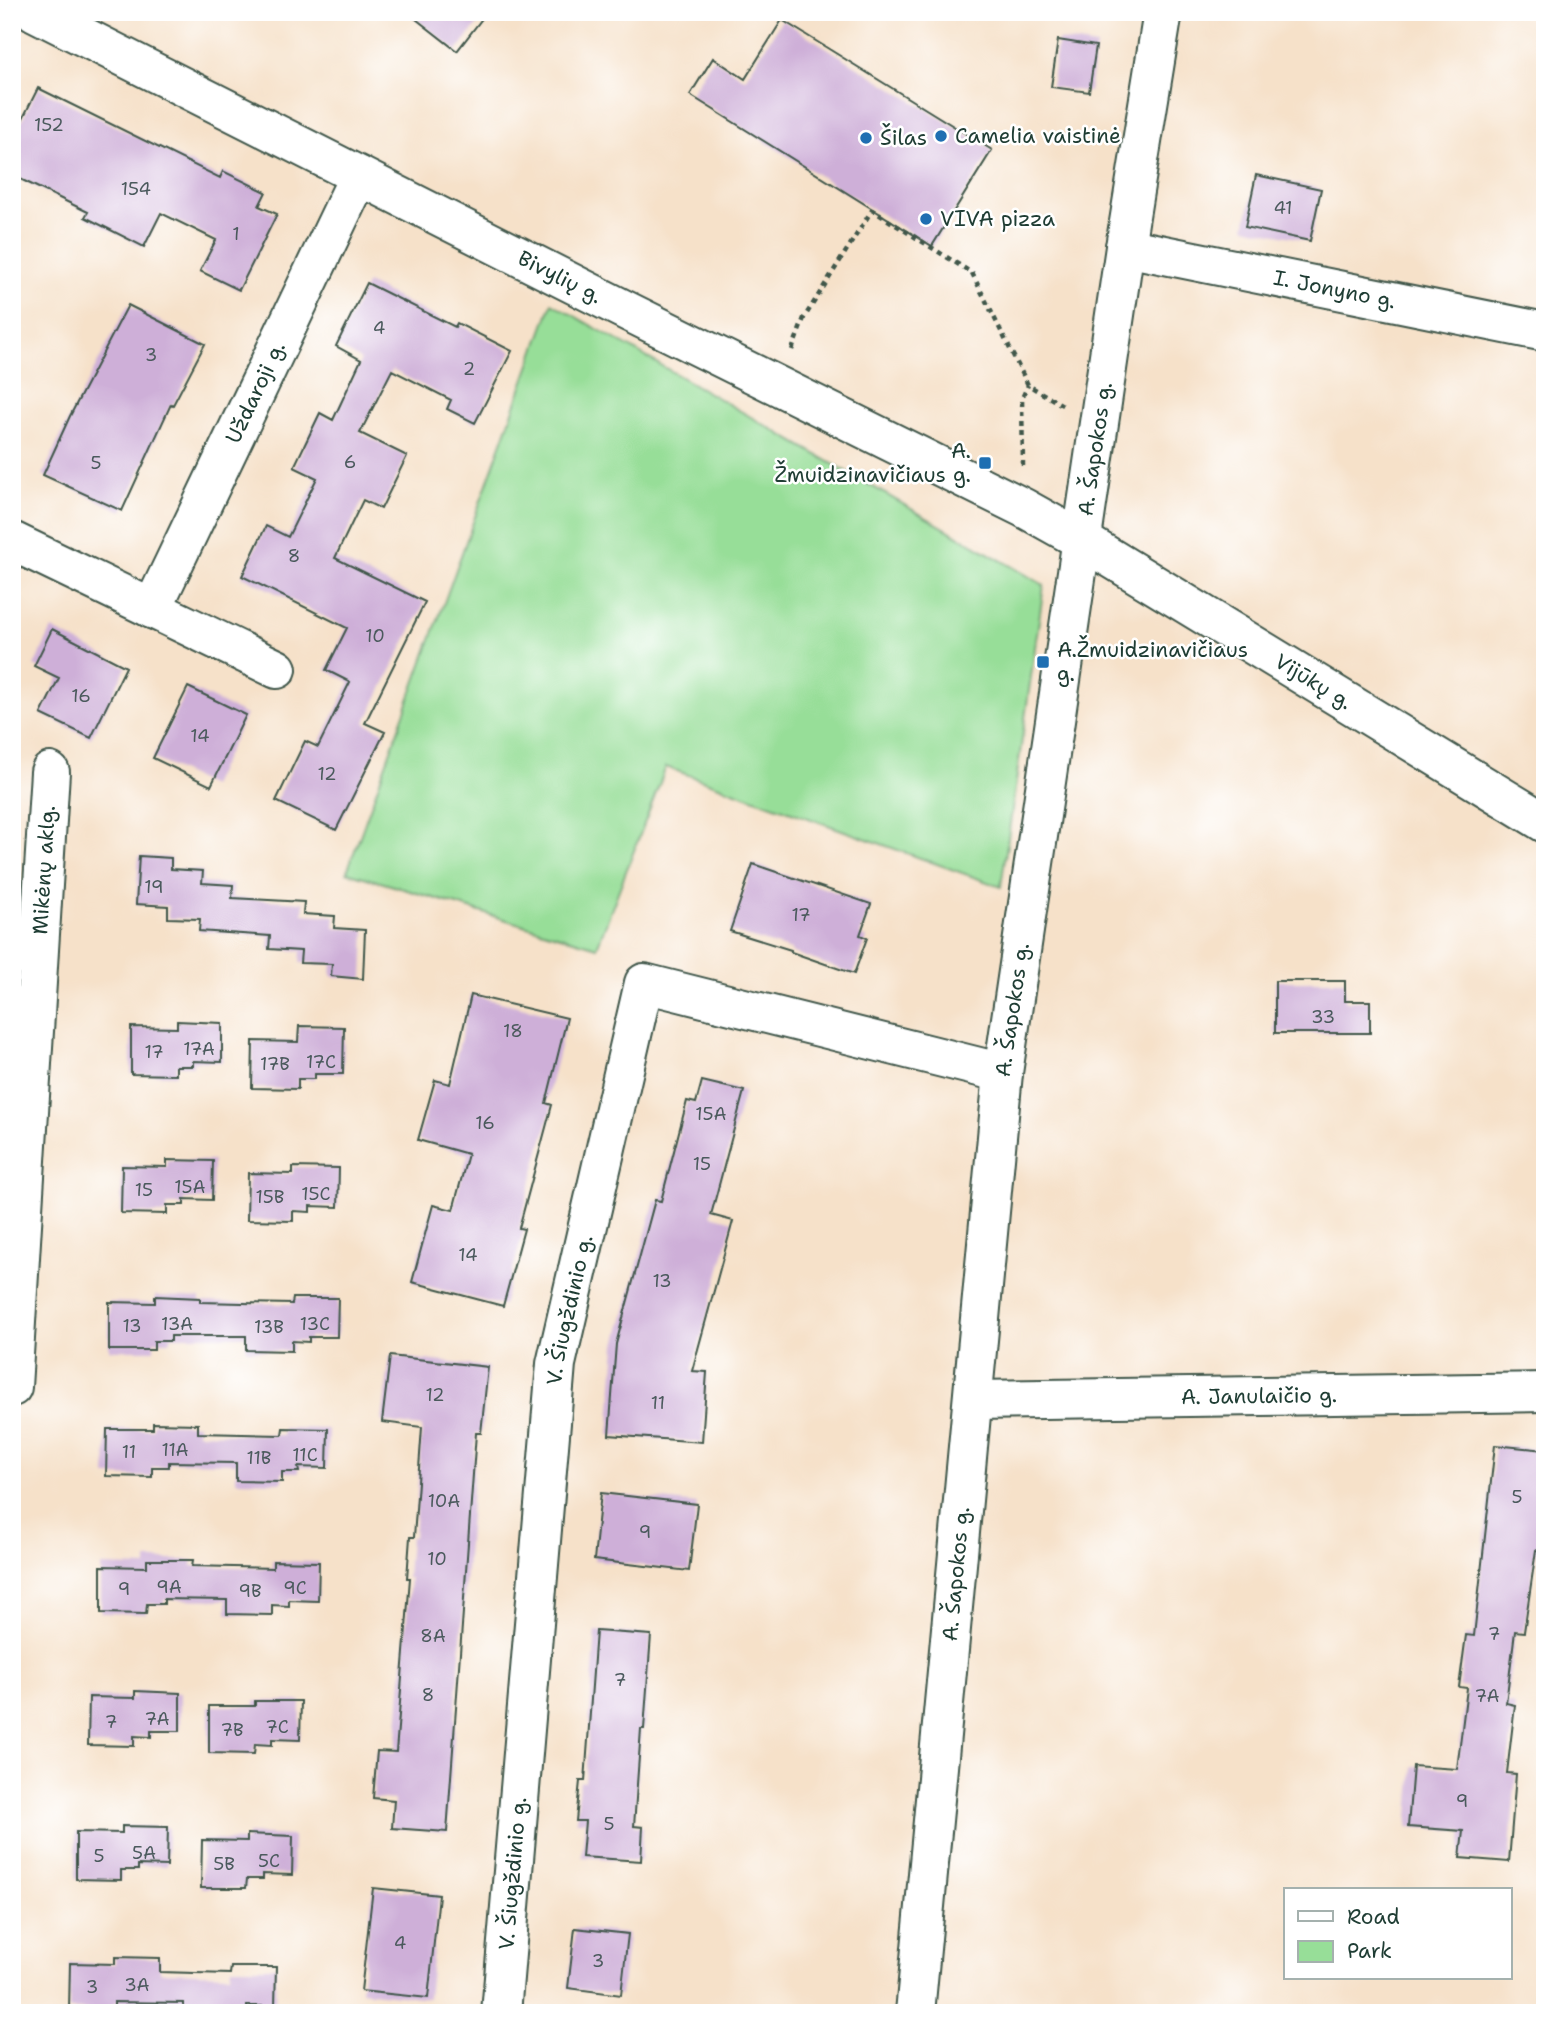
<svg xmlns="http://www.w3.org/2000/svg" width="1557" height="2025" font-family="'Shantell Sans',sans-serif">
  <rect width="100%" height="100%" fill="#fff"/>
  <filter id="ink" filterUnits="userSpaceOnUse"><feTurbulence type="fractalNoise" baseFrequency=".0143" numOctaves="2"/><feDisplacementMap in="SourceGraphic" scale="14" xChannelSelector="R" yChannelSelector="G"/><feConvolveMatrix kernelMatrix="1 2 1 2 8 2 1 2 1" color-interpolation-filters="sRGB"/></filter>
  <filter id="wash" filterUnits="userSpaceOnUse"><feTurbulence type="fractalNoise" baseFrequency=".00686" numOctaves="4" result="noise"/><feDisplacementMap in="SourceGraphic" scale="28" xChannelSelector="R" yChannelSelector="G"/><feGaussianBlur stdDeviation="1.57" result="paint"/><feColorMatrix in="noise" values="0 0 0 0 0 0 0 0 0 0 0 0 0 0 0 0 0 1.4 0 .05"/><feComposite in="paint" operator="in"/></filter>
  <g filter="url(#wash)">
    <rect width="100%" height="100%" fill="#f6e1c9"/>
    <!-- green -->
    <path fill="#97de98" stroke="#5b8e66" stroke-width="2" d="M552,303L1044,585L1001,887L666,767L597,947L347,872Z"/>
    <g id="blocks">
      <!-- building -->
      <path fill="#ceafd8" d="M407,12H487L457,51Z
        M782,20L992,150L932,246L690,95L713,58L745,79Z
        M1058,40L1096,46L1089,92L1051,87Z
        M38,88L220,178L223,171L266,192L259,206L277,214L239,290L200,271L216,240L161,213L144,247L85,217L88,212L12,175V140Z
        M1256,175L1321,189L1310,241L1245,227Z
        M367,283L455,327L457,323L512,351L475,423L447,409L451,400L392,370L360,433L407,456L381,509L363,500L335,558L425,602L365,723L385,732L336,830L276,801L305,741L318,747L350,682L326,670L347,628L242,576L266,526L288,537L317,478L294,467L320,413L333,420L361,360L336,346Z
        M128,305L205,344L173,405L171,404L122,511L43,475L70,416Z
        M52,629L126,667L91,738L41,714L59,678L34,666Z
        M188,687L246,715L211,786L153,758Z
        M139,856L171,858V869L203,871L202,883L233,885L232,898L304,902L303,914L335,916L334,928L365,930L363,979L331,976L332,964L300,963L301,951L269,949L270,936L199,931L200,919L168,918V906L136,904Z
        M753,864L871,904L860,935L867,938L854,974L791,952V950L730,931Z
        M1275,981H1345V1001H1370V1033H1275Z
        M471,995L567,1018L546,1103L552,1105L519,1228L524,1229L503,1306L412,1282L433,1205L453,1210L468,1154L418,1140L435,1080L450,1084Z
        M177,1021L222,1023V1062L193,1061V1066H176V1075L131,1074V1027L177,1028Z
        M299,1026L344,1027L343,1074H315V1079H298V1089L252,1088L253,1041L298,1042Z
        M702,1081L744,1091L711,1215L733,1221L692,1371L707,1372L702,1442L609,1435L616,1344L655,1200L661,1201L687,1101L696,1103Z
        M167,1160L213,1161L212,1200L184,1199V1205H167V1214L121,1213L122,1166L167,1167Z
        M293,1167L339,1168L338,1207L310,1206V1212L293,1211V1221L247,1220L248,1173L293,1174Z
        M155,1296L200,1298V1302L292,1304L293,1298H338L337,1337H309V1342L292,1341V1351L246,1350V1336H171V1341H154V1350H109V1302L155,1303Z
        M390,1356L488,1367L481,1433H476L447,1832L392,1828L394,1800L373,1798L377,1751L396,1752L410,1578H407L410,1537H414L422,1427L382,1422Z
        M153,1423L198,1424V1433L282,1435L283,1428L328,1429L327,1468L298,1467L299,1472H282V1482L236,1481V1463L169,1462V1467H152V1477L106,1476L107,1429H153Z
        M1495,1445L1545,1450V1551L1536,1550L1524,1632L1515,1631L1506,1703L1515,1705L1507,1773L1516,1774L1509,1862L1460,1858L1463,1831L1408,1827L1413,1766L1457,1769L1467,1688L1459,1687L1466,1635L1474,1636Z
        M601,1493L697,1504L689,1571L594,1560Z
        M147,1560H193L192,1566L273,1568V1561L319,1562L318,1601L289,1600V1606L272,1605V1615L227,1614V1600L164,1599V1604H147L146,1614L101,1613V1566L147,1567Z
        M596,1631L651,1635L644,1729H641L634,1826L643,1827L641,1861L582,1857L585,1821H576L580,1781H585Z
        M135,1691L180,1693V1731H151V1737L134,1736V1746L88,1745L89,1697L135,1698Z
        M255,1701H301L300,1740L272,1739V1745L255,1744L254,1754L209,1753V1706H255Z
        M122,1826L168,1827L167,1866L138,1865V1870H121V1880L76,1879V1832L122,1833Z
        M247,1834L293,1836L292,1875L263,1874V1879H247L246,1888H201L202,1840L247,1841Z
        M373,1888L439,1895L428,1998L361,1991Z
        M575,1928L628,1934L621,1995L568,1988Z
        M115,1957L160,1958V1972L230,1974L231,1967H276L275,2006H247V2011H230V2013H184V2003L114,2002V2011L69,2010L70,1963L115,1964Z"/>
    </g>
  </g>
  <g filter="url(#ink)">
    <use href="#blocks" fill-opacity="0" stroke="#3f564a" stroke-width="2"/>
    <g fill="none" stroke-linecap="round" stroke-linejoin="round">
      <!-- street casing -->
      <g stroke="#3f564a" stroke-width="42">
        <g id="street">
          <path id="s1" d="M1125,247L1545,332"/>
          <path d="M12,541L277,669"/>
          <path id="s2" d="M152,609L359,176"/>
          <path id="s3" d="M12,1387L50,772"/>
          <path id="s4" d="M974,1400L1545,1392"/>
          <path id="s5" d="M501,2013L556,1364L644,983L1003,1073"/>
        </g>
      </g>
      <!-- secondary casing -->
      <g stroke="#3f564a" stroke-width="42">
        <g id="secondary">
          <path id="s6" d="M35,12L621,308L1024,508L1083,541L1545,823"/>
          <path id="s7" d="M915,2013L1003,1073L1125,247L1163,12"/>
        </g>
      </g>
      <!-- path -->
      <path stroke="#3f564a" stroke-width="4.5" stroke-dasharray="5 5" stroke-linecap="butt" d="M792,350L804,318L872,210L972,273L1028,385L1064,406
        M1023,466L1022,398L1028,385"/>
      <!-- street -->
      <use href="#street" stroke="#fff" stroke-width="38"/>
      <!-- secondary -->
      <use href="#secondary" stroke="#fff" stroke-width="38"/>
    </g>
  </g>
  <!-- markers -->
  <g fill="#1f6fb2" stroke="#fff" stroke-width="2.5">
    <circle cx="941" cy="136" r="7"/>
    <circle cx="866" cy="138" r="7"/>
    <circle cx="926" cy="219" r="7"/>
    <rect x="978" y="456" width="14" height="14" rx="3.5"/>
    <rect x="1036" y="655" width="14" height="14" rx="3.5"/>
  </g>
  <g text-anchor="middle" stroke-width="5" stroke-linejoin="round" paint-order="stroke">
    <!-- number labels -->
    <g font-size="18" fill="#4b5a5d">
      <text x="49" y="131">152</text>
      <text x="136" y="195">154</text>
      <text x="1283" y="214">41</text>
      <text x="236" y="240">1</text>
      <text x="379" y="334">4</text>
      <text x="151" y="361">3</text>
      <text x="469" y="375">2</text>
      <text x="350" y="468">6</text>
      <text x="96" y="469">5</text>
      <text x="294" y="562">8</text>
      <text x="375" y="642">10</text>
      <text x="81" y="702">16</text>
      <text x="200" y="742">14</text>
      <text x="327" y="780">12</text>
      <text x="154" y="893">19</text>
      <text x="801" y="921">17</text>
      <text x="1323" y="1023">33</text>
      <text x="513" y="1037">18</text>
      <text x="199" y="1055">17A</text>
      <text x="154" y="1058">17</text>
      <text x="321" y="1068">17C</text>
      <text x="275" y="1070">17B</text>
      <text x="711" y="1120">15A</text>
      <text x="485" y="1129">16</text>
      <text x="702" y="1170">15</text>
      <text x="190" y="1193">15A</text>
      <text x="144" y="1196">15</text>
      <text x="316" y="1200">15C</text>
      <text x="270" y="1203">15B</text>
      <text x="468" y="1261">14</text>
      <text x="662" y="1287">13</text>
      <text x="177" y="1330">13A</text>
      <text x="315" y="1330">13C</text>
      <text x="132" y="1332">13</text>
      <text x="269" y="1333">13B</text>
      <text x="435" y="1401">12</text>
      <text x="658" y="1409">11</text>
      <text x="175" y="1456">11A</text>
      <text x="129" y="1458">11</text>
      <text x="305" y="1461">11C</text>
      <text x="259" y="1464">11B</text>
      <text x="1517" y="1503">5</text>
      <text x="444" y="1507">10A</text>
      <text x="645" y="1538">9</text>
      <text x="437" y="1565">10</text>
      <text x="169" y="1593">9A</text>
      <text x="295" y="1594">9C</text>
      <text x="124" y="1595">9</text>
      <text x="250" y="1597">9B</text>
      <text x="1494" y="1640">7</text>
      <text x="433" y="1642">8A</text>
      <text x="620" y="1686">7</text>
      <text x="428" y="1701">8</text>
      <text x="1487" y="1702">7A</text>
      <text x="157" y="1725">7A</text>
      <text x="111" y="1728">7</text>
      <text x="277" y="1733">7C</text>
      <text x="232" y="1736">7B</text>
      <text x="1462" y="1807">9</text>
      <text x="609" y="1830">5</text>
      <text x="144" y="1859">5A</text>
      <text x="99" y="1862">5</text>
      <text x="269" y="1867">5C</text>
      <text x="224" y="1870">5B</text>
      <text x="400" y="1949">4</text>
      <text x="598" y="1967">3</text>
      <text x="137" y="1991">3A</text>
      <text x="92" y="1993">3</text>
    </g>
    <!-- poi labels -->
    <g font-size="21" fill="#1f3d34" stroke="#fff" text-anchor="start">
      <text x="955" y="143">Camelia vaistinė</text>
      <text x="880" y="145">Šilas</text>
      <text x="940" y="226">VIVA pizza</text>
      <text x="971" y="458" text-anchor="end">A.<tspan x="971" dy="24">Žmuidzinavičiaus g.</tspan></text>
      <text x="1057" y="657">A.Žmuidzinavičiaus<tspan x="1057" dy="24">g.</tspan></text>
    </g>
    <!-- street labels -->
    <g font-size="21" fill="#1f3d34" stroke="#fff">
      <text dy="7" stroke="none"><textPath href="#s6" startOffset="588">Bivylių g.</textPath></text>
      <text dy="7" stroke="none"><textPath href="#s1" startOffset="214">I. Jonyno g.</textPath></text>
      <text dy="7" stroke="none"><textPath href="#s2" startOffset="240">Uždaroji g.</textPath></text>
      <text dy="7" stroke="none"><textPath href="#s7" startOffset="1575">A. Šapokos g.</textPath></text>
      <text dy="7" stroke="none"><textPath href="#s6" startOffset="1444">Vijūkų g.</textPath></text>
      <text dy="7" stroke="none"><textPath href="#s3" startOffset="518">Mikėnų aklg.</textPath></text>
      <text dy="7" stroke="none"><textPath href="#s7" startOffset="1008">A. Šapokos g.</textPath></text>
      <text dy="7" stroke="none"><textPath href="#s5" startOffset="707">V. Šiugždinio g.</textPath></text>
      <text dy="7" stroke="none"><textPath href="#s4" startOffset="285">A. Janulaičio g.</textPath></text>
      <text dy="7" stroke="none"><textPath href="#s7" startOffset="441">A. Šapokos g.</textPath></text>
      <text dy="7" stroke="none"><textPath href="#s5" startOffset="140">V. Šiugždinio g.</textPath></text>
    </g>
  </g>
  <!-- margin -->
  <rect width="1557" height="2025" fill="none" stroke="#fff" stroke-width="42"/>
  <!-- legend -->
  <rect x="1284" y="1888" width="228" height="91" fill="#ffffff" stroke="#a5b1ae" stroke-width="2"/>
  <rect x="1298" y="1911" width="35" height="10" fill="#ffffff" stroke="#a5b1ae" stroke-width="2"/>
  <text x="1347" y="1924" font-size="21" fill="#1f3d34">Road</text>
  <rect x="1298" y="1941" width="35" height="21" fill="#97de98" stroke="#a5b1ae" stroke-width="2"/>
  <text x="1347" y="1958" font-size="21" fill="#1f3d34">Park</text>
</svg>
